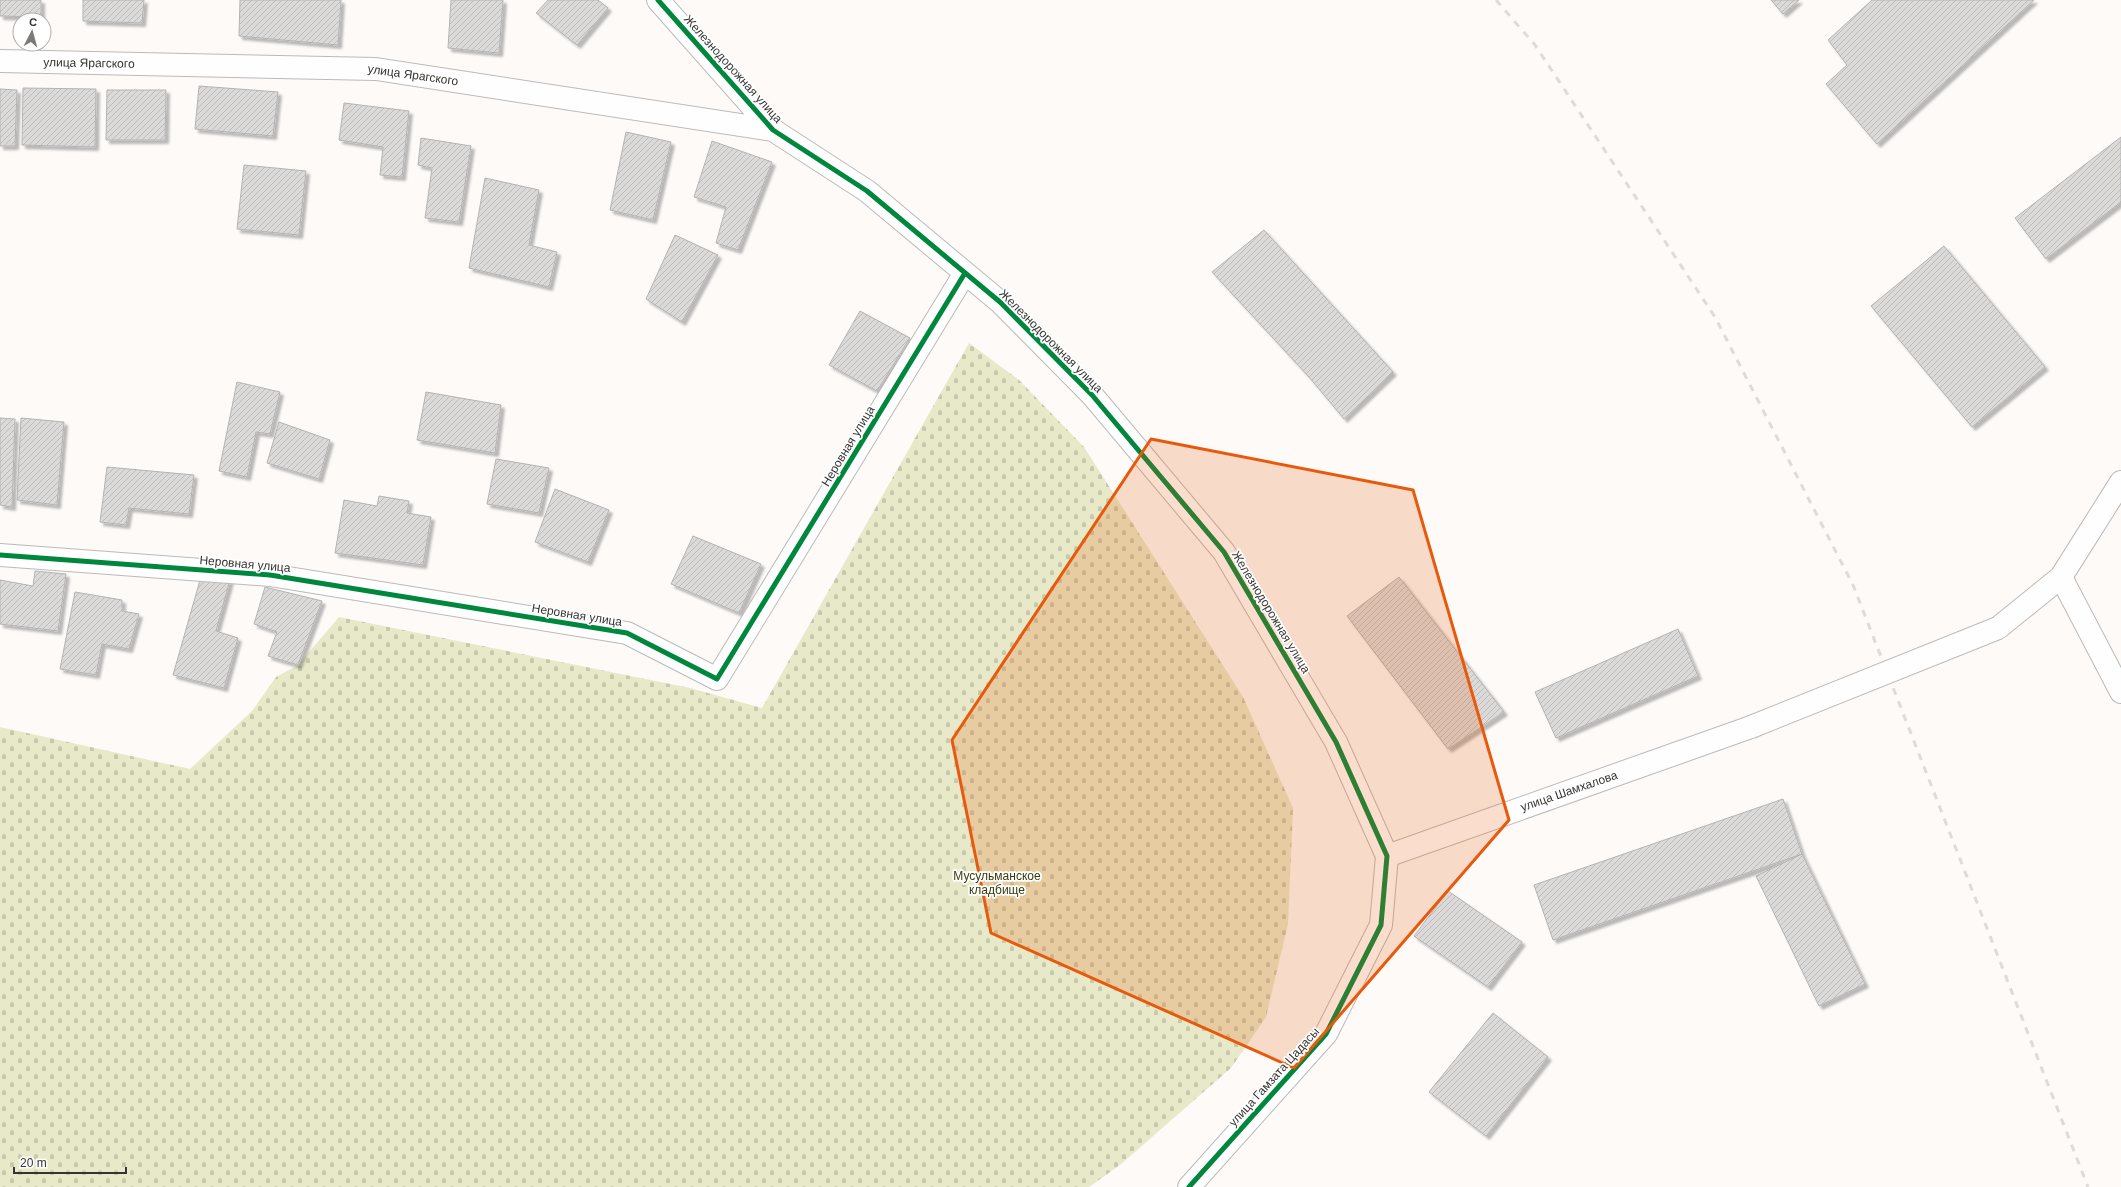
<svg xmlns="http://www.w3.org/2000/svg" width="2121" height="1187" font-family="Helvetica,sans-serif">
  <defs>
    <pattern id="cemetery-stones" width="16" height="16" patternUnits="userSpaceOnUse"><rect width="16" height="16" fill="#e8e9c8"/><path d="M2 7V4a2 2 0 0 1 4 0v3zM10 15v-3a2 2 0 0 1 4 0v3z" fill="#c8c8ac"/></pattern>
    <pattern id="building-hatch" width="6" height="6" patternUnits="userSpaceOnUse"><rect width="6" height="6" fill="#dbdad9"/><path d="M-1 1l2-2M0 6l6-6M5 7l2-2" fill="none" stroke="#bdbcbb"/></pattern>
    <filter id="shadow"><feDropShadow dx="3.5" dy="3.5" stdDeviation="1" flood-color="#0004"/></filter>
  </defs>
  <rect width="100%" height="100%" fill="#fdfaf8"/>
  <!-- cemetery -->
  <path fill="url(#cemetery-stones)" d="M969,343L1019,380L1084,447L1243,697L1293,808L1288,924L1266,1017L1231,1068L1120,1165L1089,1187H0V727L190,769L252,711L276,677L298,665L339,617L690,688L762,708Z"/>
  <!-- building -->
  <path fill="url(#building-hatch)" stroke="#b4b3b3" filter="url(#shadow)" d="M0,0H41V17L0,16Z
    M83,0H144L142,23L83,21Z
    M240,0H341L338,45L239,36Z
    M451,0H503L499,53L448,48Z
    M548,0H598L608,8L577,45L536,13Z
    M1771,0H1799L1783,14Z
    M1872,0H2034L1877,144L1826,84L1847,65L1828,40Z
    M199,86L278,92L273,136L195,129Z
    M23,88L96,89L95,147L22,145Z
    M0,89L17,90L15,146H0Z
    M107,90H166L165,140H106Z
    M344,103L409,111L402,177L380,175L383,147L339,140Z
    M626,132L671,142L653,220L610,210Z
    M2121,137V202L2046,259L2015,218Z
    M421,138L471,146L459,222L425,218L432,168L418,165Z
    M712,141L772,162L738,250L716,243L726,207L694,197Z
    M244,165L306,171L299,235L237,229Z
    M485,178L539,190L529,245L557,252L549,287L469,268Z
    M1264,230L1393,372L1344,419L1309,377L1212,272Z
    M675,235L718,255L682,322L646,299Z
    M1944,246L2045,367L1972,427L1871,306Z
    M860,311L910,338L877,391L829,365Z
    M237,382L280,392L270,434L256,432L247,477L219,471Z
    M426,392L501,405L495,453L417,440Z
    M0,418L15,419L12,507L0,505Z
    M21,418L64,422L57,505L17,500Z
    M279,422L330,440L319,479L267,463Z
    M496,459L549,468L539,513L487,504Z
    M107,467L194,475L189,514L129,508L126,525L100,522Z
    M555,489L609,510L588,562L535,542Z
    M379,496L409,501L407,513L431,517L423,565L335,553L344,500L377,506Z
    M693,536L761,564L739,613L671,584Z
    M35,571L66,574L58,631L0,624V580L33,586Z
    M1399,577L1504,712L1448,749L1347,616Z
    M200,580H230L216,631L238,638L224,688L173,675Z
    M265,587L322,601L298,665L268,656L277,632L254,624Z
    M75,592L122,600V611L139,614L129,649L102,644L96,675L60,669Z
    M1678,629L1698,676L1556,738L1535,692Z
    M1783,799L1802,854L1553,940L1534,885Z
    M1802,854L1865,984L1819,1006L1756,876Z
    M1448,891L1522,942L1488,987L1414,936Z
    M1493,1013L1548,1057L1486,1136L1429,1092Z"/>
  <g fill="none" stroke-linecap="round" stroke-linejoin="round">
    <!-- street casing -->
    <g stroke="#bcbab9" stroke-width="24">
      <path id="street" d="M658,0L773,130L867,191L1000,302L1092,395L1224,552L1336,742L1387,856L1381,925L1326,1034L1189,1187
        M0,61L376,69L773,130
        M0,555L270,575L627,633L717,679L965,273
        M2061,577L2121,692
        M1998,628L2061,577L2121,482
        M1387,856L1751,727"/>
    </g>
    <!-- street -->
    <use href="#street" stroke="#fffefe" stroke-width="22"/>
    <!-- rail -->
    <path stroke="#dddcdb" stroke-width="3" stroke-dasharray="7 7" stroke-linecap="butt" d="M1496,0L1535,45L1715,317L1853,585L2088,1187"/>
    <!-- street-bridge casing -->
    <g stroke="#bcbab9" stroke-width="24" stroke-linecap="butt">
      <path id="street-bridge" d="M1751,727L1998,628"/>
    </g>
    <!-- street-bridge -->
    <use href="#street-bridge" stroke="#fffefe" stroke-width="22"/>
    <!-- cycleway casing -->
    <g stroke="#fff" stroke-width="8">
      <path id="cycleway" d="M658,0L773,130L867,191L1000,302L1092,395L1224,552L1336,742L1387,856L1381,925L1326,1034L1189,1187
        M0,555L270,575L627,633L717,679L965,273"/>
    </g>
    <!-- cycleway -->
    <use href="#cycleway" stroke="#00873e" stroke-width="5"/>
  </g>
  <!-- marked area -->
  <path fill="#e8590c" fill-opacity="0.2" stroke="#e8590c" stroke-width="3" stroke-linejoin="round" d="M1151,439L1413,490L1509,820L1294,1068L991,933L952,740Z"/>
  <g text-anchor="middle" stroke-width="3.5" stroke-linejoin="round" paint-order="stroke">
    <!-- street labels -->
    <g font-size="12" fill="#363432" stroke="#fff">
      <text transform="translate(89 63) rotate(1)" y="4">улица Ярагского</text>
      <text transform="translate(733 69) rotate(48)" y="4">Железнодорожная улица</text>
      <text transform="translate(413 75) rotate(8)" y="4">улица Ярагского</text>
      <text transform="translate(1051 341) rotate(45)" y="4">Железнодорожная улица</text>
      <text transform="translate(848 446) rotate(-59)" y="4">Неровная улица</text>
      <text transform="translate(245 564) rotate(5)" y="4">Неровная улица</text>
      <text transform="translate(1271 612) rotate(59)" y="4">Железнодорожная улица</text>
      <text transform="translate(577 615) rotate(9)" y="4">Неровная улица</text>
      <text transform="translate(1569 791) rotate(-19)" y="4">улица Шамхалова</text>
      <text transform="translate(1274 1077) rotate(-48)" y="4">улица Гамзата Цадасы</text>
    </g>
    <!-- park labels -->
    <g font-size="12" fill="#383a0b" stroke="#fff">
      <text x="997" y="880">Мусульманское<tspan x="997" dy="14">кладбище</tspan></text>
    </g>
  </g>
  <!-- north arrow -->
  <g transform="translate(32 32) rotate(6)"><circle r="19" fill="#ffffff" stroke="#afaead"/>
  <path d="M0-3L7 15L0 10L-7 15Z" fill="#7c7977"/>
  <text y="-6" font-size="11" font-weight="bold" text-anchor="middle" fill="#363432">С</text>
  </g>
  <!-- scale -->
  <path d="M14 1167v6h112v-6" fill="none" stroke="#363432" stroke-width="2"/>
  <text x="20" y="1167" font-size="12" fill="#363432" stroke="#ffffff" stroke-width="3" paint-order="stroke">20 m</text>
</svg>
